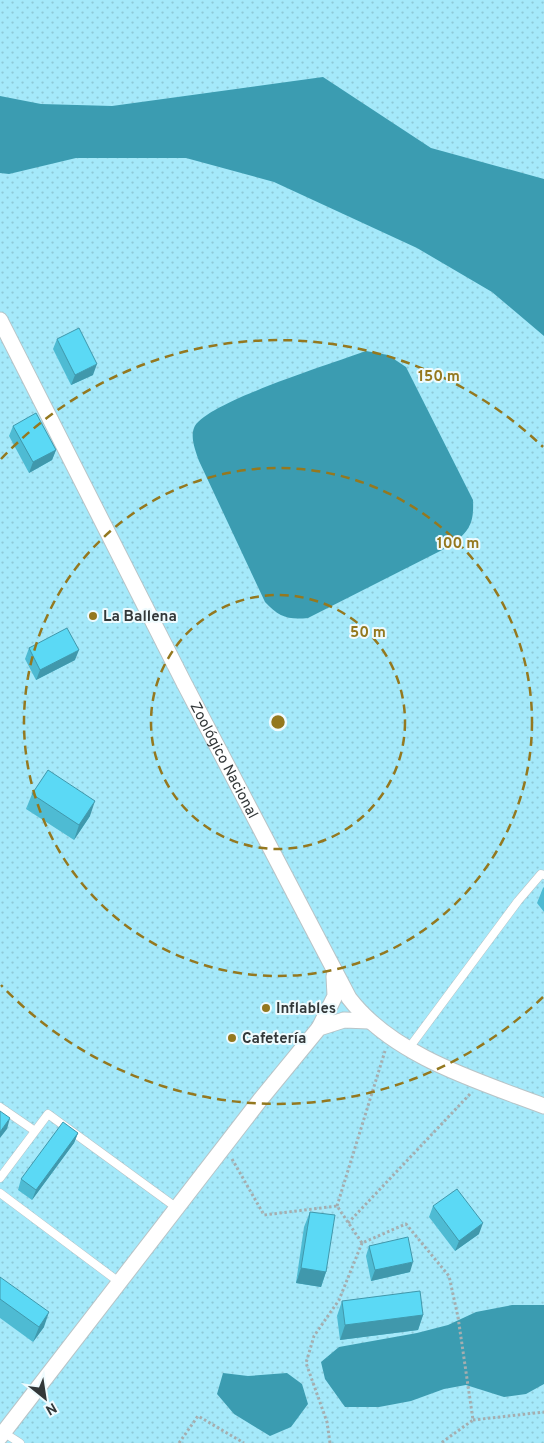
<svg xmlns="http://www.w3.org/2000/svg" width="544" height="1443" font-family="Overpass,sans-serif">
  <defs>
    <pattern id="park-dots" width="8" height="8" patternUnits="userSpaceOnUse" patternTransform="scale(1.25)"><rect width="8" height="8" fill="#a5e9fa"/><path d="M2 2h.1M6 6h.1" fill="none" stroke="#8ec9d7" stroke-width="1.8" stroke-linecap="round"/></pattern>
  </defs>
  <rect width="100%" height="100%" fill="#e2eef1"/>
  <!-- park -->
  <path fill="url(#park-dots)" d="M0,0H544V1443H0Z"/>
  <!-- water -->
  <path fill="#3b9cb1" d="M323,77L431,148L544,179V336L492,292L417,248L274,182L186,158H76L9,174L0,173V96L41,104L112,106Z
    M366,351L388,355L406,367L473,500C474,523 470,530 452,545L308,618C288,620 279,617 265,602L199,461C196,452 190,438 194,428C203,403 337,362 366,351Z
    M512,1305H544V1384L526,1394L504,1397L466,1385L444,1389L411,1401L379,1407H345L325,1379L321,1362L339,1347L417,1333L448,1325L476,1312Z
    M223,1373L248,1376L287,1373L302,1384L308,1404L291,1427L270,1436L234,1414L217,1394Z"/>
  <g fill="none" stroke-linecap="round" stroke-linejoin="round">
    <!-- lane casing -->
    <g stroke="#b9c4c7" stroke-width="9">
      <path id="lane" d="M409,1048L518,901L541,874L544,875
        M0,1107L35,1131
        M0,1178L48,1114L177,1208
        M0,1193L119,1282
        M3,1432L20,1443"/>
    </g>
    <!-- street casing -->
    <g stroke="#b9c4c7" stroke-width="17">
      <g id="street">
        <path id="s1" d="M0,320L184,683L349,998C393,1056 478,1081 544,1106"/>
        <path d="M319,1028L335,996L334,976"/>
        <path d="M0,1437L260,1100L319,1028L344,1020L369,1021"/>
      </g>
    </g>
    <!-- path -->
    <path stroke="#a5aeb0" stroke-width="3" stroke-dasharray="2.5 2.5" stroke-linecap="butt" d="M232,1159L264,1215L337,1206L362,1243L406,1224L449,1276L458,1317L473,1420L441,1443
      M337,1206L385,1051
      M348,1223L470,1094
      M473,1420L544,1412
      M179,1443L198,1416L244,1443
      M330,1443L327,1422L306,1363L314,1336L339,1300L362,1243"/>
    <!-- lane -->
    <use href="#lane" stroke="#fff" stroke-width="8"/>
    <!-- street -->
    <use href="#street" stroke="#fff" stroke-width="15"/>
  </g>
  <!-- wall -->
  <path fill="#4ebbd3" d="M57,339L93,375L71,385L53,349Z
    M13,426L56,450L52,460L29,473L9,436Z
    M29,648L75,660L36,680L25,659Z
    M32,794L90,816L74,840L26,809Z
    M544,887V912L537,903L543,888Z
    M78,1133L74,1143L32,1200L18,1190L21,1179Z
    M433,1206L479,1234L455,1251L429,1217Z
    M310,1212L326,1272L321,1287L296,1283L304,1227Z
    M369,1246L410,1272L371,1281L366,1256Z
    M0,1277L44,1327L33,1342L0,1318Z
    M342,1301L423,1315L418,1330L340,1340L337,1316Z"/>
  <!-- shaded-wall -->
  <path fill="#4098ac" d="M97,364L93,375L71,385L75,375Z
    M56,450L52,460L29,473L33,462Z
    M79,650L75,660L36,680L40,670Z
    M95,801L90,816L74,840L79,825Z
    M10,1118L7,1129L0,1138V1132Z
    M78,1133L74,1143L32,1200L36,1190Z
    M483,1223L479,1234L455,1251L459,1241Z
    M413,1262L410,1272L371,1281L375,1270Z
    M301,1268L326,1272L321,1287L296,1283Z
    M49,1312L44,1327L33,1342L39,1327Z
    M423,1315L418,1330L340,1340L345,1325Z"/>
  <!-- building -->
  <path fill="#5bd9f5" stroke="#4098ac" d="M79,328L97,364L75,375L57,339Z
    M36,413L56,450L33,462L13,426Z
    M67,628L79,650L40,670L29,648Z
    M48,770L95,801L79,825L32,794Z
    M0,1111L10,1118L0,1132Z
    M63,1122L78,1133L36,1190L21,1179Z
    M457,1189L483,1223L459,1241L433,1206Z
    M310,1212L335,1215L326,1272L301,1268Z
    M408,1237L413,1262L375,1270L369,1246Z
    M0,1277L49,1312L39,1327L0,1299Z
    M420,1291L423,1315L345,1325L342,1301Z"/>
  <!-- distance rings -->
  <g fill="none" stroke="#94781f" stroke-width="2.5" stroke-dasharray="9 6">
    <circle cx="278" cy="722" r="127"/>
    <circle cx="278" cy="722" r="254"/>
    <path d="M543 997A382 382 0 0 1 1 985M1 459A382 382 0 0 1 543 447"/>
  </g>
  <!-- markers -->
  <g fill="#94781f" stroke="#effbfe" stroke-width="2">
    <circle cx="93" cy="616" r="5"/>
    <circle cx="266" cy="1008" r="5"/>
    <circle cx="232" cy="1038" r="5"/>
  </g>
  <g text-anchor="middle" stroke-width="4" stroke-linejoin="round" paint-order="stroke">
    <!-- poi labels -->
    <g font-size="15" font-weight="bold" fill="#333839" stroke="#effbfe" text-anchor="start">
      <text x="103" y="621">La Ballena</text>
      <text x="276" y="1013">Inflables</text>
      <text x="242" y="1043">Cafetería</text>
    </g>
    <!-- street labels -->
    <g font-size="15" fill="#333839" stroke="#effbfe">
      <text dy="5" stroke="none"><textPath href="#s1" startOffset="494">Zoológico Nacional</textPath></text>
    </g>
  </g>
  <circle cx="278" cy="722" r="8" fill="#94781f" stroke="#effbfe" stroke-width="2.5"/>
  <g font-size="15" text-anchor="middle" font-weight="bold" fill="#94781f" stroke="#effbfe" stroke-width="4" stroke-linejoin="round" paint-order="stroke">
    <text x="439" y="381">150 m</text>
    <text x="458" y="548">100 m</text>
    <text x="368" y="637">50 m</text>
  </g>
  <!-- north arrow -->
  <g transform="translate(45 1398) rotate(150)" stroke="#effbfe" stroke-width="4" paint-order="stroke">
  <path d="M0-4L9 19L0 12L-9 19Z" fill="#333839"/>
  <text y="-8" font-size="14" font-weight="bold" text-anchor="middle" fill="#333839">N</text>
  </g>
</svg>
